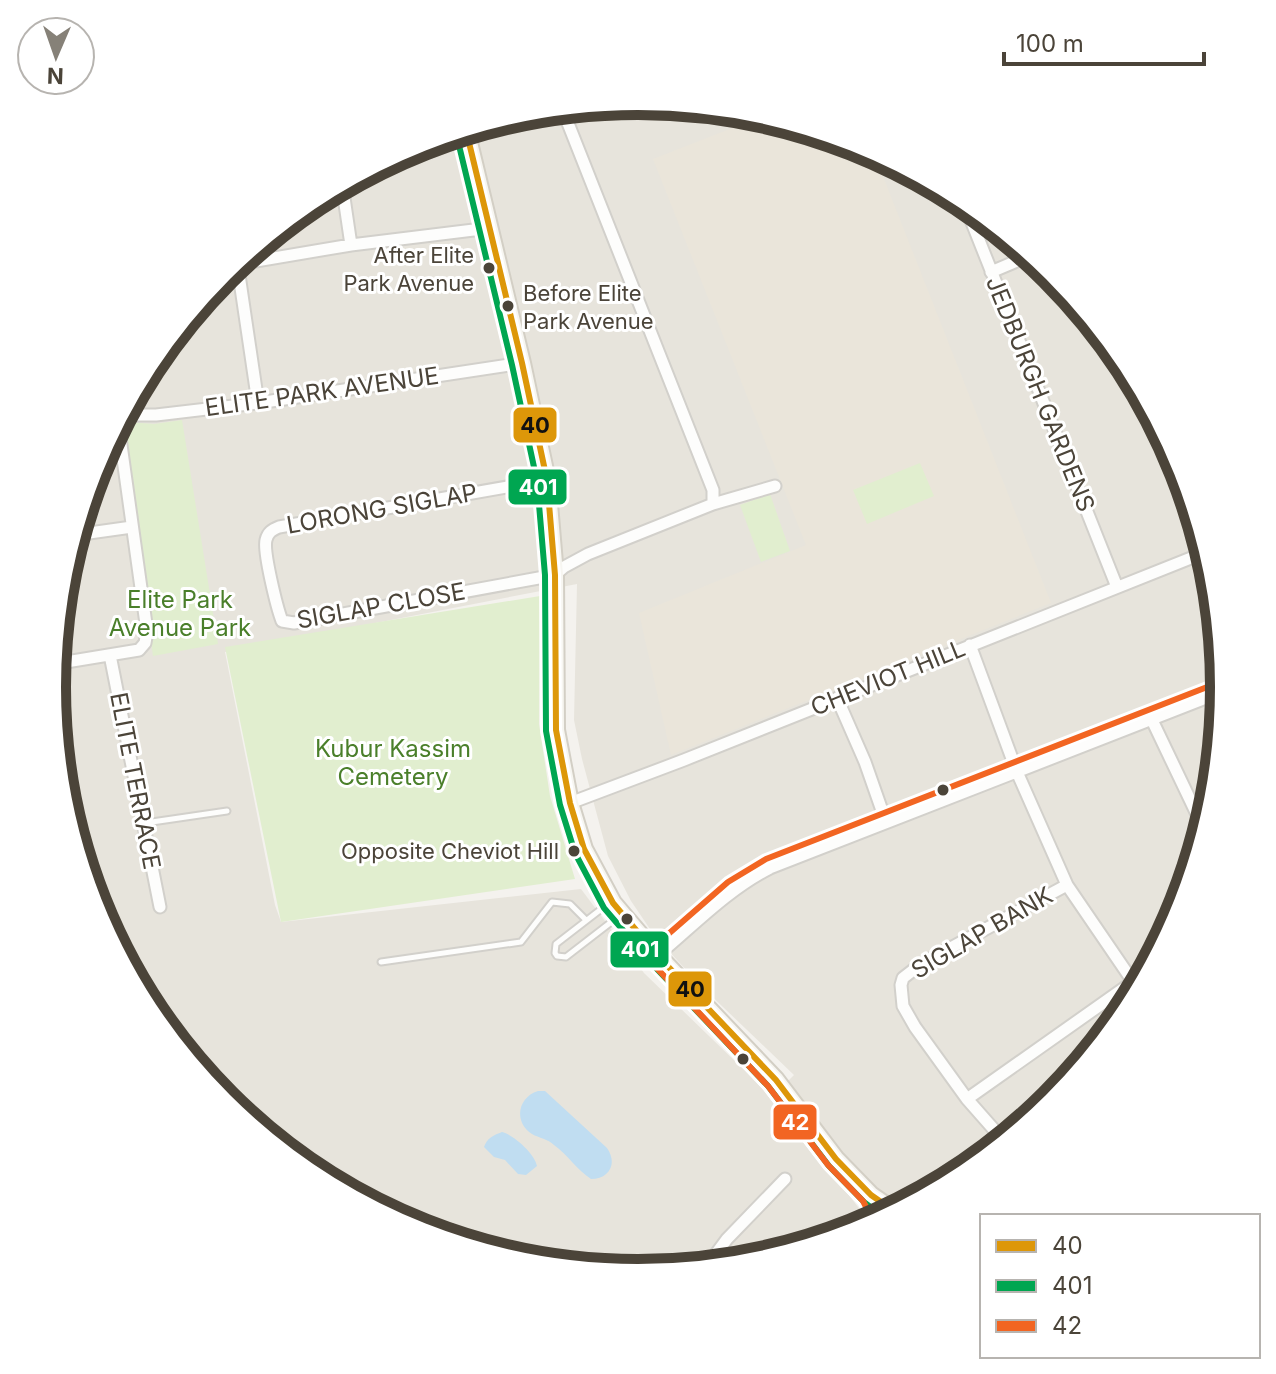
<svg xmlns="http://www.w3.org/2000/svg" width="1276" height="1374" font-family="Inter,sans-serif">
  <rect width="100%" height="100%" fill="#f4f2ee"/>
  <!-- residential -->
  <path fill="#e7e4dc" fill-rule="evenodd" d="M638,101L753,112L863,146L964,200L1053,273L1125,362L1180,463L1213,573L1224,687L1213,802L1179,912L1125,1013L1052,1102L963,1174L875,1221L796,1126L871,1224L862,1229L752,1262L638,1273L523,1262L498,1254L608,1258L472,1246L413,1228L312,1174L223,1101L151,1012L96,911L63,801L52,687L63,572L97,462L151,361L224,272L313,200L414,145L524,112ZM577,584L574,720L582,759L608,856L631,901L654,935L700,985L794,1075L772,1097L644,973L581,889L281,922L275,905L225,652Z"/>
  <!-- education -->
  <path fill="#eae5da" d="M763,116L863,146L873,151L1051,603L671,755L639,613L806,545L653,159Z"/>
  <!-- green -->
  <path fill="#e1eecf" d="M182,420L218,644L153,656L122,433L123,425L128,422L154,424Z
    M920,463L934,496L867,524L853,490Z
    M770,494L790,551L761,562L740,505Z
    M540,596L539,724L550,796L575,879L281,922L225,647Z"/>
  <!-- water -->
  <path fill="#c0ddf1" d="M538,1091H545L607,1148C618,1164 609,1179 591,1179C577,1170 568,1155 554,1145C548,1139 539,1138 532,1134C513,1122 518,1097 538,1091Z
    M502,1132C514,1135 535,1154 537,1166L526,1175L518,1174L505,1160L494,1157L484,1147C487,1138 494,1135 502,1132Z"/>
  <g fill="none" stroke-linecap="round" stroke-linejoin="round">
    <!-- service casing -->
    <g stroke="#d2d0cb" stroke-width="9">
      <path id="service" d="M145,823L227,811
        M609,905L600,910L556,944L555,953L557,956L566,957L610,923L623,917
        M381,962L521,942L552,902L570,904L586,920"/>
    </g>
    <!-- minor casing -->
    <g stroke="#d2d0cb" stroke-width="15">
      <path id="minor" d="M562,108L713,490V504
        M342,184L351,245
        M963,200L1117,587
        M237,261L258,403
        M238,264L351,245L490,228
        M991,272L1031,255
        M122,415H156L258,403L522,363
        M547,480L279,527C272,530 268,532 266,540C263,552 277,608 282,621L294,623L555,575L564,567L588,554L713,504L775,486
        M75,535L132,527
        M970,645L1017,772L1067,885L1138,989
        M110,655L160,907
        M54,664L139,650L145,643L147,631L118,423
        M837,698L865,762L886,822
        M1152,720L1204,829
        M570,803L684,760L1206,552
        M660,958L658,955C694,925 727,890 770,868L1224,691
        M967,1099L1147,972
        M1004,1141L967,1099L915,1027L903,1006L901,985L903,978L921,964L1067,885
        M707,1266L727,1239L785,1179"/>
    </g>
    <!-- secondary casing -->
    <g stroke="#d3cfc5" stroke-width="20">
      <path id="secondary" d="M466,130L522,363L547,480L555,575L556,730L570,803L584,849L613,903L624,916L661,959L776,1080L836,1159L871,1195L894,1211"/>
    </g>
    <!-- service -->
    <use href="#service" stroke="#fdfdfc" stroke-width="5"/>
    <!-- minor -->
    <use href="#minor" stroke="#fdfdfc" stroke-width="11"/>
    <!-- secondary -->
    <use href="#secondary" stroke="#f7f6f1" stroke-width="16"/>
    <!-- bus-1 casing -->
    <g stroke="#fff" stroke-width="12">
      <path id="bus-1" d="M466,130L522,363L547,480L555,575L556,730L570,803L584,849L613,903L624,916L661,959L776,1080L836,1159L871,1195L894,1211"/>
    </g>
    <!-- bus-2 casing -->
    <g stroke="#fff" stroke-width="12">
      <path id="bus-2" d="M456,133L512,365L537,481L545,575L546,731L560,805L575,853L604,908L616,922L654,966L768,1086L829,1166L865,1203L884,1217"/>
    </g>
    <!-- bus-3 casing -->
    <g stroke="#fff" stroke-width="12">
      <path id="bus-3" d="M874,1222L863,1201L828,1165L768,1086L650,961L648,955L650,950L728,882L766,859L1220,682"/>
    </g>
    <!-- bus-1 -->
    <use href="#bus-1" stroke="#dd9709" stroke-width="6"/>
    <!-- bus-2 -->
    <use href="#bus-2" stroke="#00a651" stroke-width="6"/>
    <!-- bus-3 -->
    <use href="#bus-3" stroke="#f26522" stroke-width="6"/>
  </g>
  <!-- markers -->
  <g fill="#4b4439" stroke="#fff" stroke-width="3">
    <circle cx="489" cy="268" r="7"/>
    <circle cx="508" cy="306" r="7"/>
    <circle cx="943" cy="790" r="7"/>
    <circle cx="574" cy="851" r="7"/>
    <circle cx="627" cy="919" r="7"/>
    <circle cx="743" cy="1059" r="7"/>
  </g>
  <g text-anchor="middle" stroke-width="6" stroke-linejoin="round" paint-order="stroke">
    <!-- bus labels -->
    <g font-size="22" fill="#4b4439" stroke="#fff" text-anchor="end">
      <text x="474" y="263">After Elite<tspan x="474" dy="28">Park Avenue</tspan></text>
      <text x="523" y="301" text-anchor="start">Before Elite<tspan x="523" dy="28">Park Avenue</tspan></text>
      <text x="559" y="859">Opposite Cheviot Hill</text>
    </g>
    <!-- street labels -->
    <g font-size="24" fill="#4b4439" stroke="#fff">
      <text transform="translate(322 392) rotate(-8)" y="8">ELITE PARK AVENUE</text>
      <text transform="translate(1040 394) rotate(68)" y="8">JEDBURGH GARDENS</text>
      <text transform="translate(382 509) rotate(-10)" y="8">LORONG SIGLAP</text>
      <text transform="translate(381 606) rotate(-10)" y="8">SIGLAP CLOSE</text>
      <text transform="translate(888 678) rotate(-22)" y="8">CHEVIOT HILL</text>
      <text transform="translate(135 781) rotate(79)" y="8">ELITE TERRACE</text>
      <text transform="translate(982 933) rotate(-30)" y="8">SIGLAP BANK</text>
    </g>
    <!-- park labels -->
    <g font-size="24" fill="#4a7f2a" stroke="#fff">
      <text x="180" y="608">Elite Park<tspan x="180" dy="28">Avenue Park</tspan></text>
      <text x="393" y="757">Kubur Kassim<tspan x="393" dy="28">Cemetery</tspan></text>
    </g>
  </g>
  <!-- crop -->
  <path d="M0 0H1276V1374H0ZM66 687a572 572 0 1 1 1144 0a572 572 0 1 1-1144 0Z" fill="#fff" fill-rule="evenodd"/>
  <path fill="none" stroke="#4b4439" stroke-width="10" d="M66 687a572 572 0 1 1 1144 0a572 572 0 1 1-1144 0Z"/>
  <g stroke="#fff" stroke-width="3">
    <rect x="512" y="406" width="46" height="38" rx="8" fill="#dd9709"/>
    <rect x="507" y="468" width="61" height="38" rx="8" fill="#00a651"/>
    <rect x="609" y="930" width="61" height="39" rx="8" fill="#00a651"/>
    <rect x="667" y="970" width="46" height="38" rx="8" fill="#dd9709"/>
    <rect x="772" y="1103" width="46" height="38" rx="8" fill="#f26522"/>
  </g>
  <g font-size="22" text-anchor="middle" font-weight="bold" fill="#fff">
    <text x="538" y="495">401</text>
    <text x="640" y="957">401</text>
    <text x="795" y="1130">42</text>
  </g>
  <g font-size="22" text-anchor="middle" font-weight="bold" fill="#111">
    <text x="535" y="433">40</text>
    <text x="690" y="997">40</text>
  </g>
  <!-- legend -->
  <rect x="980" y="1214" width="280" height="144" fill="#ffffff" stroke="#b7b4b0" stroke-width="2"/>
  <rect x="996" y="1240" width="40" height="12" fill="#dd9709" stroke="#b7b4b0" stroke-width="2"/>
  <text x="1052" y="1254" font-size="24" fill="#4b4439">40</text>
  <rect x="996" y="1280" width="40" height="12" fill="#00a651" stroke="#b7b4b0" stroke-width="2"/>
  <text x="1052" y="1294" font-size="24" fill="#4b4439">401</text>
  <rect x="996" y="1320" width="40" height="12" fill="#f26522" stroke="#b7b4b0" stroke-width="2"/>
  <text x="1052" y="1334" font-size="24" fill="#4b4439">42</text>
  <!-- north arrow -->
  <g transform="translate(56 56) rotate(182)"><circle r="38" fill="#ffffff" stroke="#b7b4b0" stroke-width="2"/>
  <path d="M0-6L14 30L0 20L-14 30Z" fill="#868178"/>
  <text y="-12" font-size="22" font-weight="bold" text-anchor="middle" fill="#4b4439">N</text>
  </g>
  <!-- scale -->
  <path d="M1004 52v12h200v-12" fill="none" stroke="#4b4439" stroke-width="4"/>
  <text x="1016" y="52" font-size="24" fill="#4b4439" stroke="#ffffff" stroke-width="6" paint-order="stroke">100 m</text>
</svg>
